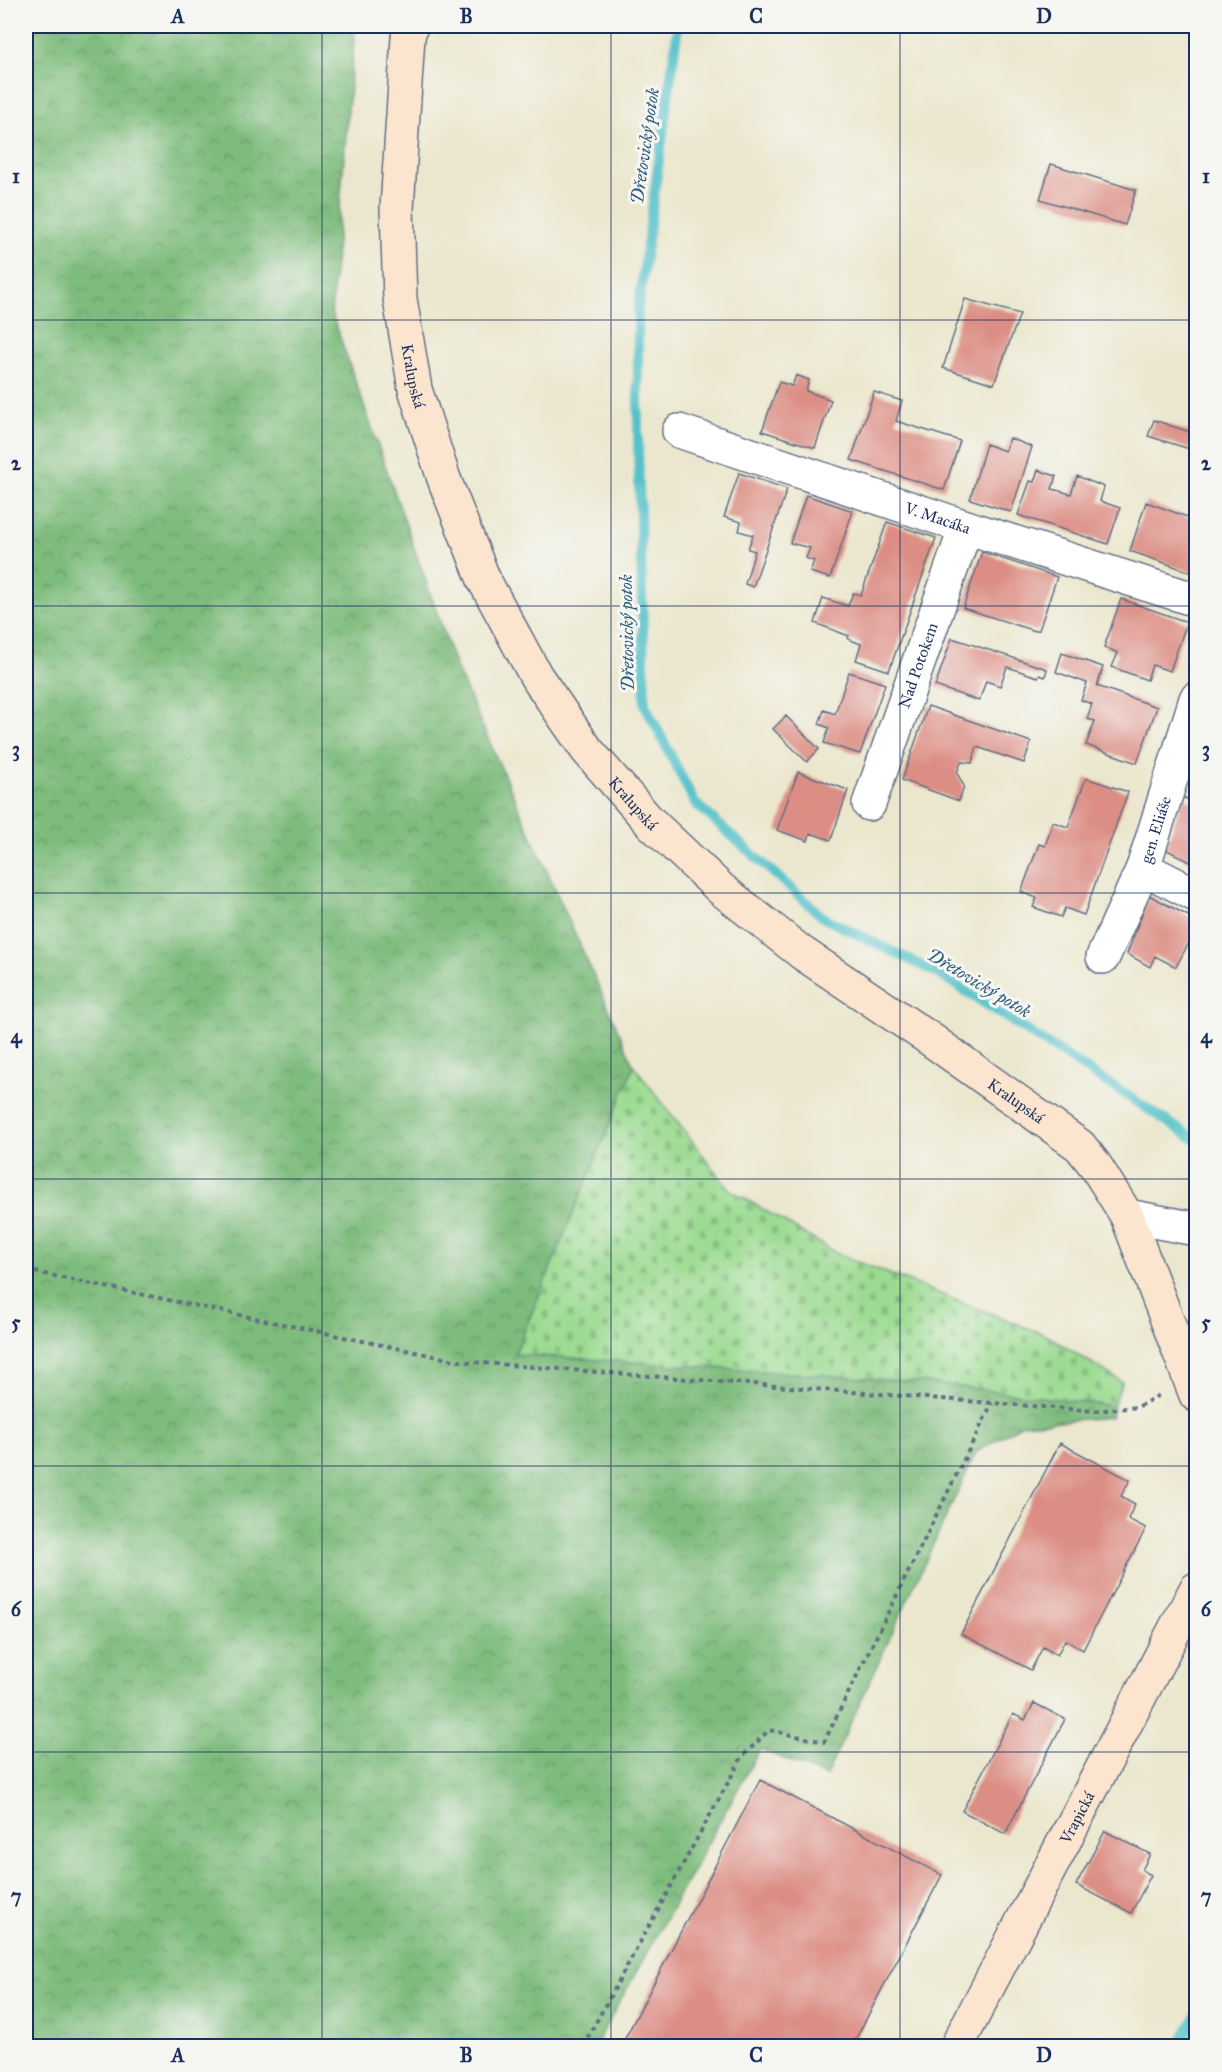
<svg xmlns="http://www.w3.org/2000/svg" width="1222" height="2072" font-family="'IM FELL Great Primer',serif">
  <defs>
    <pattern id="forest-crowns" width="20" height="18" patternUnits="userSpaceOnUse" patternTransform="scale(1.5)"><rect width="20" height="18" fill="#7dbc7c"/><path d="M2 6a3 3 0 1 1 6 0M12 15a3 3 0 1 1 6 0" fill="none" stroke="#669969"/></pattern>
    <pattern id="cemetery-stones" width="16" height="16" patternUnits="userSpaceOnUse" patternTransform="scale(1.5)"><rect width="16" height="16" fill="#9cdc92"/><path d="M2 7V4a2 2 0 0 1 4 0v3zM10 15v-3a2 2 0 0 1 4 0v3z" fill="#86bd80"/></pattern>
  </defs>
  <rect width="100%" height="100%" fill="#f6f6f2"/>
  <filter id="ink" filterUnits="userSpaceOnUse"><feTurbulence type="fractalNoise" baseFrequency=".0167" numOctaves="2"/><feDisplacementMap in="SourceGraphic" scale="12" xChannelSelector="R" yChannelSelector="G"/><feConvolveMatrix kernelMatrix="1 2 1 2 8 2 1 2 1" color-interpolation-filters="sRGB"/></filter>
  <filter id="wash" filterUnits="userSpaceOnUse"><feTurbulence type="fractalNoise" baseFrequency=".008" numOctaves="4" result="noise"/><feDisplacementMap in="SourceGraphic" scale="24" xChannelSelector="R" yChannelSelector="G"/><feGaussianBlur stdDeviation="1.35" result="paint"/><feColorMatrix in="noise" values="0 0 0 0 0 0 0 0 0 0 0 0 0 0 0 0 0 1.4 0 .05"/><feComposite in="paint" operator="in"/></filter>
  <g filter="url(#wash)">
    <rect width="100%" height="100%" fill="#ebe7ce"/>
    <!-- forest -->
    <path fill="url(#forest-crowns)" stroke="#4c766d" stroke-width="1.5" d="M26,26H355L331,312L456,667L634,1066L515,1354L923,1382L1113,1406L1111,1417L1022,1424L976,1452L826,1776L760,1749L595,2046H26Z"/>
    <!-- cemetery -->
    <path fill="url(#cemetery-stones)" stroke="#5c8678" stroke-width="1.5" d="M634,1066L729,1189L838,1254L1048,1336L1122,1382L1113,1406L923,1382L515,1354Z"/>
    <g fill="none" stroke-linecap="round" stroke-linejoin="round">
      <!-- stream -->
      <path stroke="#54c2ca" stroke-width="10" d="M678,26L638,309V444L645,705L695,803L824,918L939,974L1196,1140
        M1178,2046L1196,2016"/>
    </g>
    <g id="blocks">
      <!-- building -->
      <path fill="#dc8d84" d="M1051,164L1136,190L1125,225L1040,199Z
        M965,299L1020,314L994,384L943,368Z
        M796,375L809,380L806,391L831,400L815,448L762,431L779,382L792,386Z
        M874,392L902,401L896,421L960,441L944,490L851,460Z
        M1154,420L1196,434V451L1148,436Z
        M1010,438L1032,447L1011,512L970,499L986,444L1005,451Z
        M1038,470L1056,476L1052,489L1071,494L1077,476L1104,487L1100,501L1120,508L1108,544L1018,515L1030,481L1034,482Z
        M739,473L787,489L753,587L745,584L755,551L748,549L753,535L739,531L741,522L724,517Z
        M806,495L853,511L830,578L810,572L814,561L806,558L810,548L790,543Z
        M1146,502L1196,520V574L1130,551Z
        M887,522L936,538L889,671L856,660L861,644L848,639L849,636L815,623L823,598L848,606L853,593L861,595Z
        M982,552L1057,577L1039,630L1035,631L963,608Z
        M1121,599L1187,622L1170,671L1152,665L1147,680L1112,667L1118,653L1104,647Z
        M952,638L1047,669L1045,677L1039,675L1038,677L1007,667L1000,686L986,681L979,701L935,686Z
        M1062,653L1103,667L1097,686L1157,707L1137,763L1086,745L1095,721L1087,719L1092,704L1081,700L1087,683L1056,672Z
        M849,672L885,684L860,754L824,743L829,728L819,724L824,710L835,714Z
        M928,706L1031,742L1024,763L977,747L972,763L961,762L957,773L964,786L959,801L902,780Z
        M786,716L819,749L807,762L773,729Z
        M798,772L848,790L831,840L810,833L808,841L777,830Z
        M1086,778L1128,792L1084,915L1065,908L1061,917L1033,907L1037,898L1021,892L1039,844L1045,846L1053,822L1068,827Z
        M1183,797L1196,804V865L1165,849Z
        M1149,895L1196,920V929L1176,967L1155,956L1150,967L1127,954Z
        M1060,1443L1130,1480L1121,1496L1135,1504L1128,1519L1146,1528L1083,1650L1065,1640L1057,1655L1043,1647L1031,1670L961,1634Z
        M1034,1703L1065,1719L1005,1834L962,1811L1013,1714L1025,1720Z
        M760,1780L942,1875L852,2046H621Z
        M1105,1831L1150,1854L1142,1870L1151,1875L1131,1913L1076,1885Z"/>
    </g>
  </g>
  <g filter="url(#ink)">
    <use href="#blocks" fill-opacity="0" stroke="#646f85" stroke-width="1.5"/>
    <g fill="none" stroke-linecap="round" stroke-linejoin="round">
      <!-- minor casing -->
      <g stroke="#646f85" stroke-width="36">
        <g id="minor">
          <path id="s1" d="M679,431L966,527L1196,600"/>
          <path id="s2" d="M869,804L966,527"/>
          <path d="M1143,868L1196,895"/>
          <path id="s3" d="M1103,957L1143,868L1196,699"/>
          <path d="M1127,1216L1196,1229"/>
        </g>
      </g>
      <!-- secondary casing -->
      <g stroke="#646f85" stroke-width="36">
        <g id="secondary">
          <path id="s4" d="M411,26L408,37L397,208L400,299L415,389L444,479L484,580L536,676L587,750L649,821L721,889L802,953L930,1039L1080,1146L1095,1165L1127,1216L1196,1395"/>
          <path id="s5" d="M957,2046L1196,1589"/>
        </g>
      </g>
      <!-- path -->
      <path stroke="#646f85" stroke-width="4" stroke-dasharray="4.5 4.5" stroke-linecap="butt" d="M26,1270L458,1361L1094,1411L1138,1407L1159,1395
        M583,2046L742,1757L769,1730L824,1742L992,1403"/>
      <!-- minor -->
      <use href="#minor" stroke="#fff" stroke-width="33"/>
      <!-- secondary -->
      <use href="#secondary" stroke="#fbe5cf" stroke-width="33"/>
    </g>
  </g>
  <!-- grid -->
  <path fill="none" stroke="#1b2f5e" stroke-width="1.5" stroke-opacity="0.55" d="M322,26V2046M611,26V2046M900,26V2046M26,320H1196M26,606H1196M26,893H1196M26,1179H1196M26,1466H1196M26,1752H1196"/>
  <g text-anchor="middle" stroke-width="6" stroke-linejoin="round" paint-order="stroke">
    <!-- street labels -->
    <g font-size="16" fill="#1b2f5e" stroke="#f6f6f2">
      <text dy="6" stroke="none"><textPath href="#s4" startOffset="352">Kralupská</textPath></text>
      <text dy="6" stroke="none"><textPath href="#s1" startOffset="273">V. Macáka</textPath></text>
      <text dy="6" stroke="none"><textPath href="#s2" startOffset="147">Nad Potokem</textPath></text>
      <text dy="6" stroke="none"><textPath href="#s4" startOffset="838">Kralupská</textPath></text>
      <text dy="6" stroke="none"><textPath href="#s3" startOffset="138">gen. Eliáše</textPath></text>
      <text dy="6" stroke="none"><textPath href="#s4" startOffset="1324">Kralupská</textPath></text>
      <text dy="6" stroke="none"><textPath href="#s5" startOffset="258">Vrapická</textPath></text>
    </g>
    <!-- water labels -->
    <g font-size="18" font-style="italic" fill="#2c5b7e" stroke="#f6f6f2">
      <text transform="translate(645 146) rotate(-82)" y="6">Dřetovický potok</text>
      <text transform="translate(627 633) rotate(-91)" y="6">Dřetovický potok</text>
      <text transform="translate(979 983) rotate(31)" y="6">Dřetovický potok</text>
    </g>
  </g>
  <!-- margin -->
  <rect width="1222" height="2072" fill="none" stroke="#f6f6f2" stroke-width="66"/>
  <rect x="33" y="33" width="1156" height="2006" fill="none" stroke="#1b2f5e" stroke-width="2"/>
  <g font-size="20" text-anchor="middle" font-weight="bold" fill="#1b2f5e">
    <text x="178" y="23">A</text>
    <text x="466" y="23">B</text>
    <text x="756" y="23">C</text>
    <text x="1044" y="23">D</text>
    <text x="16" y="183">1</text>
    <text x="1206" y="183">1</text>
    <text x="16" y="470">2</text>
    <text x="1206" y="470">2</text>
    <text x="16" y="756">3</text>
    <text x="1206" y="756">3</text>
    <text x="16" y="1043">4</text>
    <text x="1206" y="1043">4</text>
    <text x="16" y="1329">5</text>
    <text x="1206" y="1329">5</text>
    <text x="16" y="1616">6</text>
    <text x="1206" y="1616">6</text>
    <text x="16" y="1903">7</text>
    <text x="1206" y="1903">7</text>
    <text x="178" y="2062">A</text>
    <text x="466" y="2062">B</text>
    <text x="756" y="2062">C</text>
    <text x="1044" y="2062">D</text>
  </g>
</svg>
